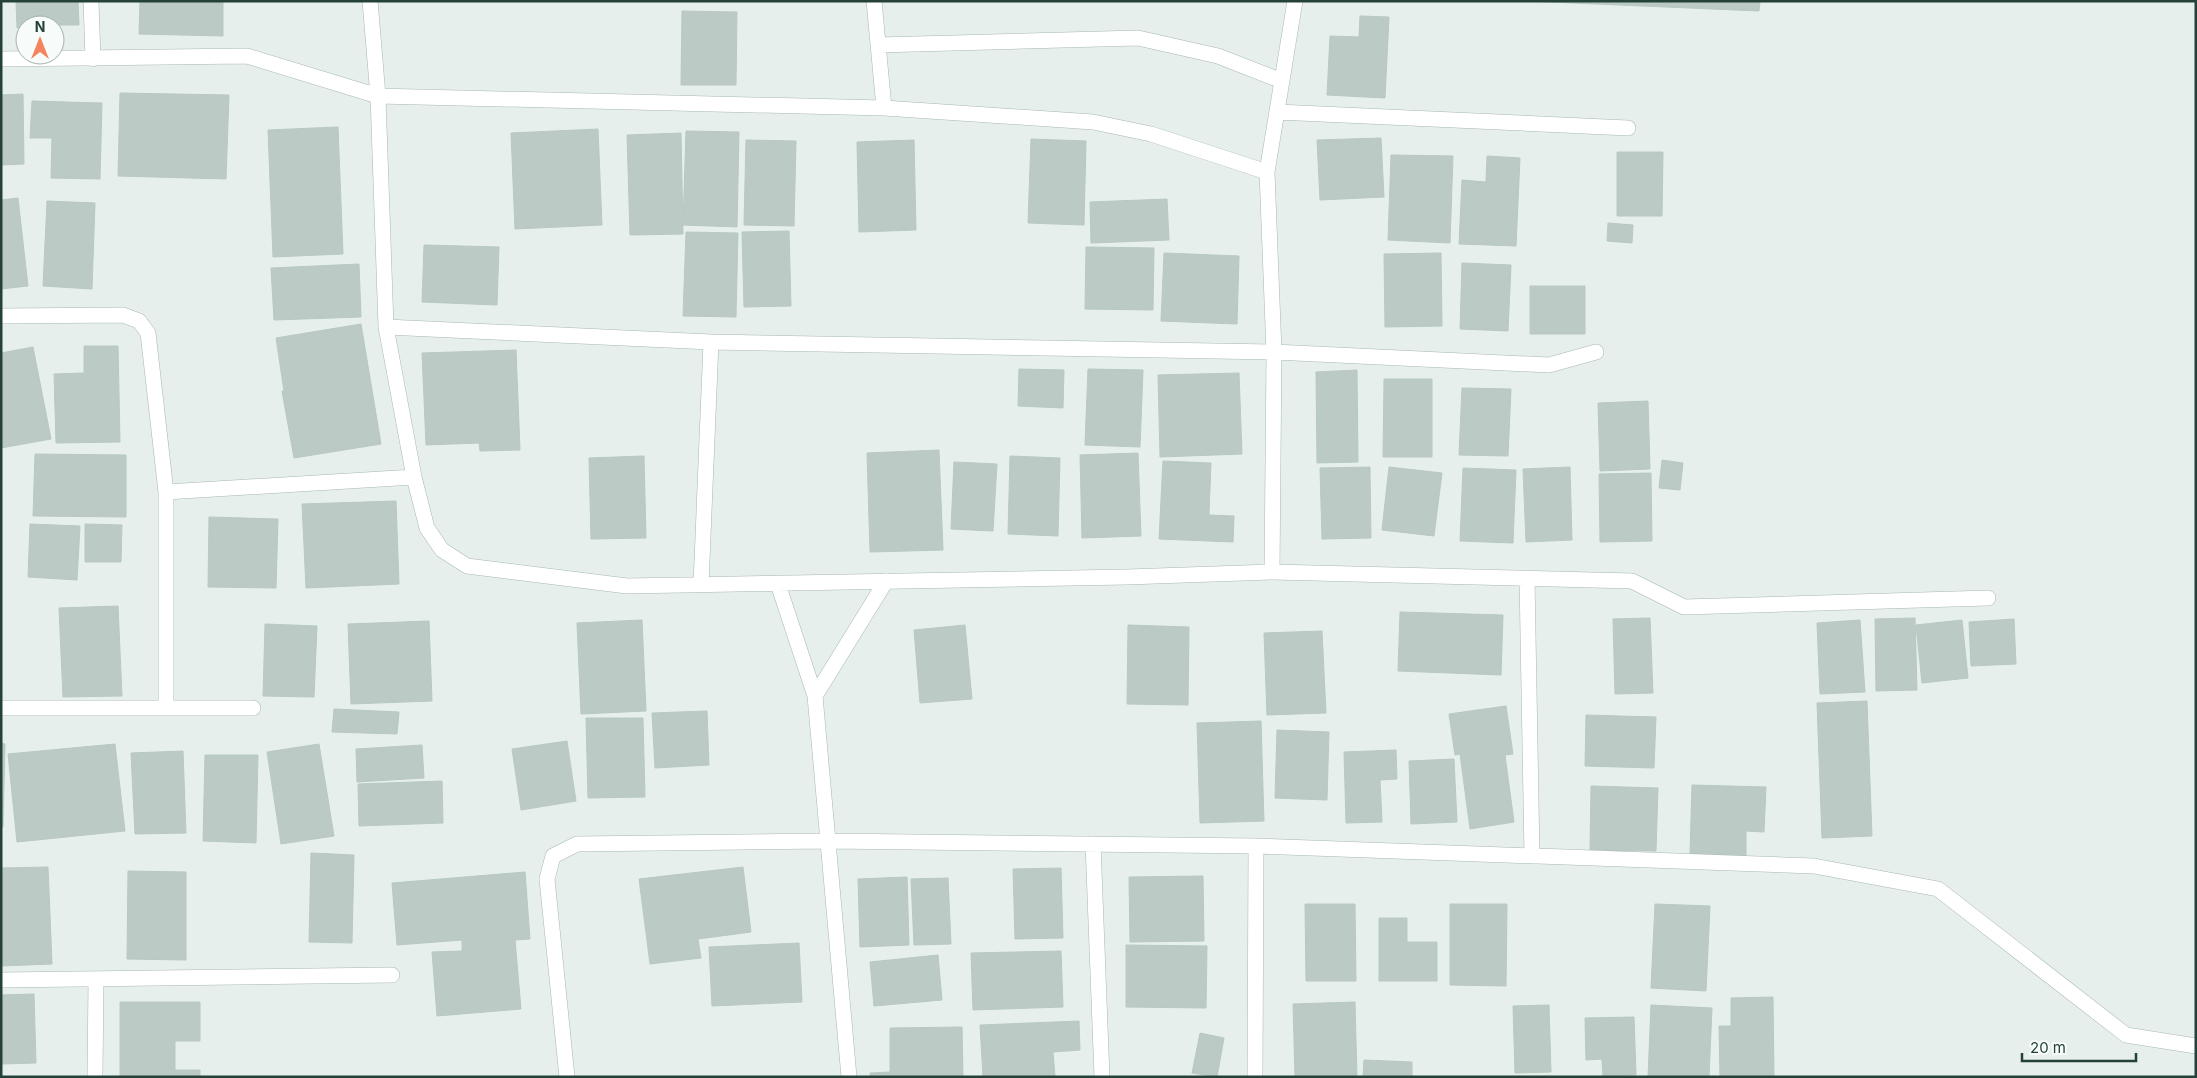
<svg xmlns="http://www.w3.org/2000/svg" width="2197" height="1078" font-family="Inter,sans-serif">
  <rect width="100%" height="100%" fill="#e6efeb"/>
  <!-- building -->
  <path fill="#bbcac4" stroke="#b8c9c2" d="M16,1H78L79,25H25V27L17,28Z
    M140,1H223V36L139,34Z
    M1526,1H1760L1759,11Z
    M682,11L737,12L736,85H681Z
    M1360,16L1389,17L1385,98L1327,95L1330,36L1359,37Z
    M120,93L229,95L226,179L118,176Z
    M23,94L24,164L1,165V95Z
    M32,101L102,103L100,179L51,178L52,138H30Z
    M338,127L343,254L273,257L268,130Z
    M598,129L602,225L515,229L511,133Z
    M686,131L739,132L737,227L683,225Z
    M681,133L683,234L630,235L627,135Z
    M1381,138L1384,197L1320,200L1317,140Z
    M1031,139L1086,141L1084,225L1028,223Z
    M746,140L796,141L794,226L744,225Z
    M914,140L916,230L859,232L857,142Z
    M1617,152H1663L1662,216H1617Z
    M1391,155L1453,156L1450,243L1388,240Z
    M1487,156L1520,158L1516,246L1459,244L1462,180L1486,182Z
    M18,198L28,286L1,289V200Z
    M1167,199L1169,240L1091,243L1090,202Z
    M47,201L95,203L92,289L43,286Z
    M1608,223L1633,225L1632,243L1607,241Z
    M789,231L791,306L744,307L742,232Z
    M686,232L738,233L736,317L683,316Z
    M424,245L499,247L497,305L422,302Z
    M1086,247L1154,248L1153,310L1085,309Z
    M1164,253L1239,256L1237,324L1161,321Z
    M1441,253L1442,326L1385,327L1384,254Z
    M1462,263L1511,265L1508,331L1460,329Z
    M359,264L361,317L274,320L271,268Z
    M1530,286H1585V334H1530Z
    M361,324L381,444L294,458L282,391H284L276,338Z
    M84,346H118L120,442L56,443L54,374L84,373Z
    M33,347L51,439L1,448V353Z
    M516,350L520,450L480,451L479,443L426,445L422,353Z
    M1019,369L1064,370L1063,408L1018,406Z
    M1088,369L1143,370L1140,447L1085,445Z
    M1357,370L1358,462L1317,463L1316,372Z
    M1239,373L1242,454L1160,457L1158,375Z
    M1384,379H1432V457H1383Z
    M1462,388L1511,389L1508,456L1459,455Z
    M1648,401L1650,469L1600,471L1598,403Z
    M939,450L943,550L870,552L867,453Z
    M1138,453L1141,536L1082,538L1080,455Z
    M35,454L126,455V517L33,516Z
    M644,456L646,538L591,539L589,458Z
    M1010,456L1060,458L1058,536L1008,534Z
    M1662,460L1683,463L1680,490L1659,488Z
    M1163,461L1211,463L1209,515L1234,516L1233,542L1159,539Z
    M954,462L997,464L993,531L951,529Z
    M1370,467L1371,538L1322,539L1320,468Z
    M1389,467L1442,473L1434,536L1382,530Z
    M1570,467L1572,540L1526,542L1523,469Z
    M1463,468L1516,470L1513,543L1460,541Z
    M1651,473L1652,541L1600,542L1599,474Z
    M396,501L399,584L306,588L302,504Z
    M209,517L278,519L276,588L208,587Z
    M30,524L80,526L77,580L28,577Z
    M85,524L122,525L121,562H85Z
    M118,606L122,696L63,697L59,608Z
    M1400,612L1503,615L1501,675L1398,671Z
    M1650,618L1653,693L1615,694L1613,619Z
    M1915,618L1917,690L1876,691L1875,619Z
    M2014,619L2016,664L1971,666L1969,622Z
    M642,620L646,711L581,714L577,623Z
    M1860,620L1865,692L1820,694L1817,623Z
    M1962,620L1968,678L1922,683L1916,625Z
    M429,621L432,701L351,704L348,624Z
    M265,624L317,626L314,697L263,696Z
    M965,625L972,699L920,703L914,630Z
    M1128,625L1189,627L1188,705L1127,704Z
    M1322,631L1326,713L1267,715L1264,633Z
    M1867,701L1872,836L1822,838L1817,703Z
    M1506,706L1513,754L1505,755L1514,822L1470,829L1460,754L1455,755L1449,714Z
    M334,709L399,712L397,734L332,732Z
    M707,711L709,765L655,768L652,713Z
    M1586,715L1656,717L1654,768L1585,766Z
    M586,718H643L645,797L588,798Z
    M1261,721L1264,821L1200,823L1197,723Z
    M1277,730L1329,732L1327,800L1275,798Z
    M567,741L576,801L521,810L512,749Z
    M1,743L5,744L3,827H1Z
    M115,744L125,831L17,842L8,754Z
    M319,744L334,836L281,844L267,752Z
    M422,745L424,778L357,782L356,749Z
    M1396,750L1397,779L1380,780L1382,822L1346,823L1344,752Z
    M183,751L186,833L135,834L131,753Z
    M205,755H258L256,843L203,841Z
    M1454,759L1457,822L1411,824L1409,761Z
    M442,781L443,823L359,826L358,784Z
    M1692,785L1766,787L1764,832L1746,831V856L1690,854Z
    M1591,786L1658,788L1656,851L1590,850Z
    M311,853L354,855L352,943L309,942Z
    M48,867L52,964L1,966V868Z
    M743,867L751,932L698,939L701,958L650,964L639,879Z
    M1061,868L1063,938L1015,939L1013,869Z
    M128,871L186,872V960L127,959Z
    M525,872L530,939L515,940L521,1009L437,1016L432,952L462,951V940L397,945L392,883Z
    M1203,876L1204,941L1130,942L1129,877Z
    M907,877L909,945L860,947L858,879Z
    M948,878L951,944L914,945L911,879Z
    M1305,904H1355L1356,981H1306Z
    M1450,904H1507L1506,986L1450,985Z
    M1655,904L1710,906L1706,991L1651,988Z
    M1379,918H1407V942H1437V981H1379Z
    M799,943L802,1002L712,1006L709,947Z
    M1126,945L1207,946L1206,1008L1126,1007Z
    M1061,951L1063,1007L973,1010L971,953Z
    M938,955L942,1000L874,1006L870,962Z
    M34,994L36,1063L1,1064V995Z
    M1773,997L1774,1077H1720L1719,1026H1731V998Z
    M120,1002H200V1041H175V1070H200V1077H120Z
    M1355,1002L1357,1077H1295L1293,1004Z
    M1549,1005L1551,1072L1515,1073L1513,1006Z
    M1651,1005L1712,1008L1709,1077H1648Z
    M1634,1017L1636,1075L1603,1076L1602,1059L1586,1060L1585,1018Z
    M1079,1021L1080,1050L1053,1052L1055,1077H983L980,1025Z
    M962,1027L963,1077H870V1073L890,1072V1028Z
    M1200,1033L1224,1038L1217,1077L1192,1073Z
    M1364,1060L1412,1062V1077H1363Z"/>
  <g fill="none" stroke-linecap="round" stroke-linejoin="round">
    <!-- street casing -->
    <g stroke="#a8b8b2" stroke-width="16">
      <path id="street" d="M91,1L93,59
        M370,1L378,96L386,327L711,342L1274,352L1549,365L1596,352
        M874,1L884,108
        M878,45L1138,38L1218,56L1282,81
        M1,59L247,56L378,96L884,108L1093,122L1151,134L1267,172L1295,1
        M1277,112L1628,128
        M1267,172L1274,352L1272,572
        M1,316L123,315L139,321L148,333L166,492V708
        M386,327L414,477L427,528L442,550L467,566L627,586L1127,577L1272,572L1632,581L1684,607L1988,598
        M166,492L414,477
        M1527,579L1532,856
        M778,584L815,696L849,1077
        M701,585L711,342
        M815,696L886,581
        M1,708H253
        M1093,844L1102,1077
        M1,980L392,975
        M95,1077L96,979
        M567,1077L547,879L553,856L577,844L828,841L1256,846L1814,866L1938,889L2126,1035L2196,1046
        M1255,1077L1256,846"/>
    </g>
    <!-- street -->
    <use href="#street" stroke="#fff" stroke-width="15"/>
  </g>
  <!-- border -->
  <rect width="2197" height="1078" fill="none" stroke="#24423a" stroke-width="5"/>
  <!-- north arrow -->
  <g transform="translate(40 40)"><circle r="24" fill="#f7fbf9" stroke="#a3b1ad"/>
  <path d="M0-4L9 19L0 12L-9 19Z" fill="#f4845f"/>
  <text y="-8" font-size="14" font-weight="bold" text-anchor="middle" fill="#24423a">N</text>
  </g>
  <!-- scale -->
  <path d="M2022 1053v8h114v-8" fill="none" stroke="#24423a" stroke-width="2.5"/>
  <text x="2030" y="1053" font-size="15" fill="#24423a" stroke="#f7fbf9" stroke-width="4" paint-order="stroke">20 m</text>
</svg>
